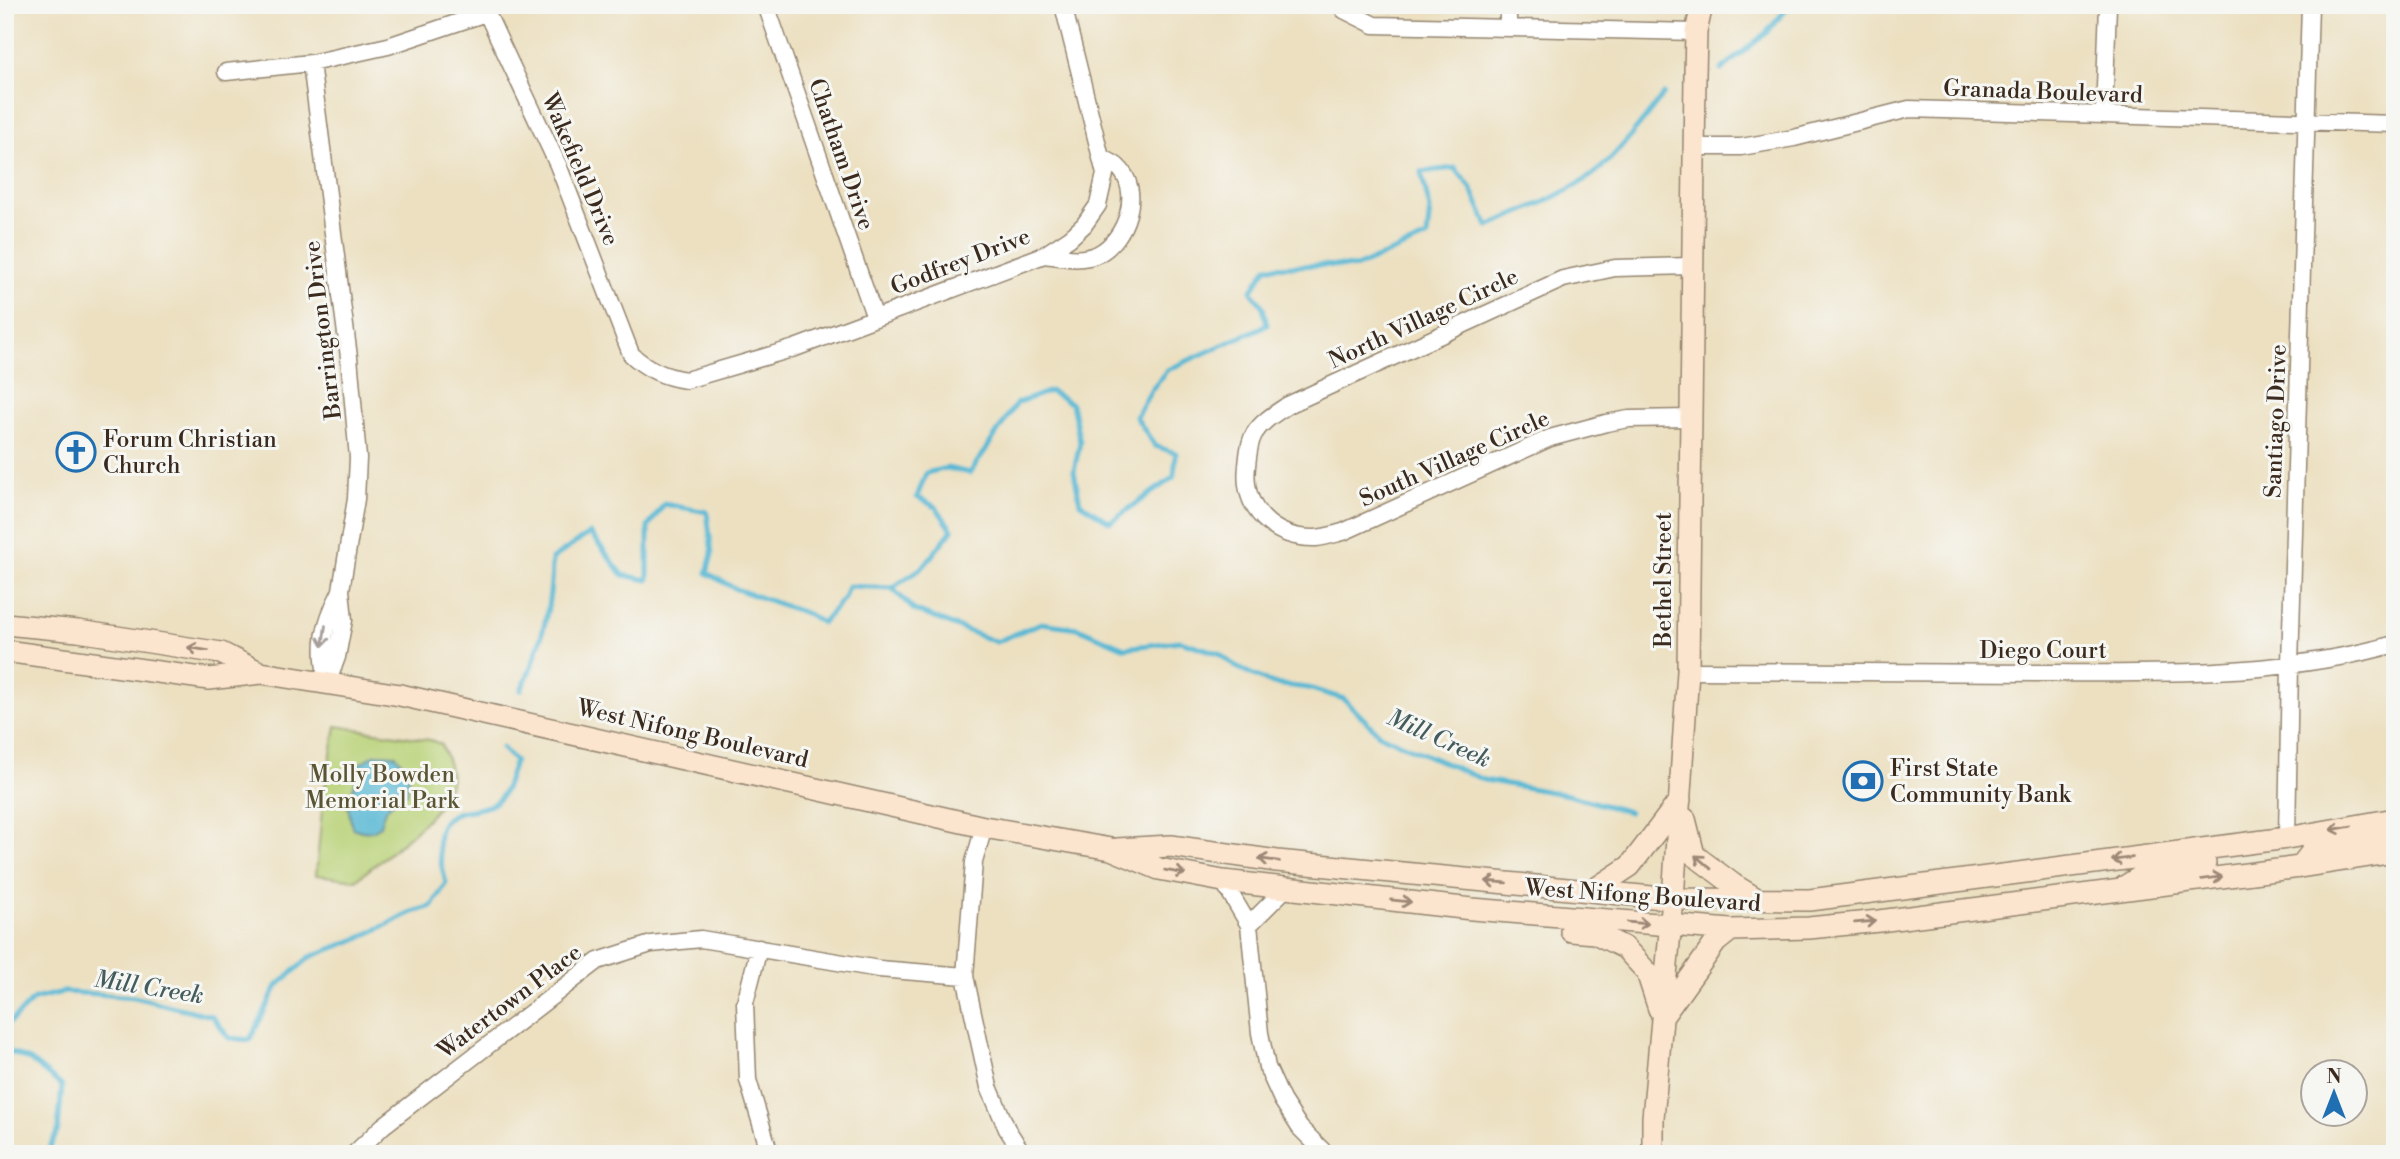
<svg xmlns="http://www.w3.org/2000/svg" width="2400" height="1159" font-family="'Libre Bodoni',serif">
  <rect width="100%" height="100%" fill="#f6f6f2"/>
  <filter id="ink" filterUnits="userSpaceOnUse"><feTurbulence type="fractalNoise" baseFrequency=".0143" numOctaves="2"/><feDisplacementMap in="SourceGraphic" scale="14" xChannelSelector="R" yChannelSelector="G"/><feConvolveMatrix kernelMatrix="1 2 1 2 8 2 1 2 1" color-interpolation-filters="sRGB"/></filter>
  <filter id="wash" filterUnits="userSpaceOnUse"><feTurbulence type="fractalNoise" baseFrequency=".00686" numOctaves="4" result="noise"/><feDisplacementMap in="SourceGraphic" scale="28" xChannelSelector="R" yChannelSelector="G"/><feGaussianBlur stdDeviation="1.57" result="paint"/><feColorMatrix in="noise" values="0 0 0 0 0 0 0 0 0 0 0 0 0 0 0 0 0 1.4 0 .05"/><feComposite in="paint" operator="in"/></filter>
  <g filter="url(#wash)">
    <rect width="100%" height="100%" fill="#ece0c1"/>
    <!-- green -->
    <path fill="#b8d176" stroke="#7a7e4a" stroke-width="2" d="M336,726L430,740L441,744C446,757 454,772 449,787C438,818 382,859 356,880L316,875L323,799Z"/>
    <!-- water -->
    <path fill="#56b8d4" stroke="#487179" stroke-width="2" d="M376,754L396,755L409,773L407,793C392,801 383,808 380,826C371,834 363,832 352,828L348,806L355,782L356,766Z"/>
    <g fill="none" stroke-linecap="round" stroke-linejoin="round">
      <!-- stream -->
      <path stroke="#56b8d4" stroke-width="5" d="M1721,70L1766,33L1790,5
        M892,588L923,567L952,530L936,507L917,497L926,473L947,468L970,473L1017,403L1050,391L1072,404L1080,442L1074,471L1080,503L1110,522L1174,477L1176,453L1155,446L1136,417L1152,389L1167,370L1267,325L1263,307L1251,291L1267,267L1323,265L1356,267L1427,237L1430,209L1421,172L1455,168L1471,188L1488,226C1521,212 1579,190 1604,165C1626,144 1645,118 1664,94
        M521,690C541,649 552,605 552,559L590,533L623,575L648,580V527L664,504L707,512L712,554L707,573L736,589L808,614L822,623L844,598L848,586L892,588L914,610L996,642L1041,623L1078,628L1125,648L1180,641L1218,653L1236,667L1273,684L1308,688L1344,699L1380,735L1484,780L1568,795L1629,812
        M47,1154L58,1130L62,1086L30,1060L8,1051L7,1025L34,999L63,992L97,994L134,997L212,1016L229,1038L250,1040L277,986L310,957L357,939L413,912L432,906L446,883C440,859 427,820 460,812C470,810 484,809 493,804C508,794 508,775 515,761L502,748"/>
    </g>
  </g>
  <g filter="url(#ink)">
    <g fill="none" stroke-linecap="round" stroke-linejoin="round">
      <!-- street casing -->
      <g stroke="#948570" stroke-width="19">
        <path id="street" d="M483,5L558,165L631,354C646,369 665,377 686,380L795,348L1044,255L1070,238L1084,225L1098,205L1105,174L1063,5
          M766,5L875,318
          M1341,5L1344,10L1374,25L1696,32
          M1508,26V5
          M311,63L349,357L358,458L356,499L341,590L344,620L337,657L327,684
          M226,72L311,63L388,46L486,13
          M2104,115L2108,5
          M1694,147H1741L1794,138L1909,109L2395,124
          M1044,255C1061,257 1081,262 1098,254C1126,240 1144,190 1117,166C1113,163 1107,160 1102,158
          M1690,418L1629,419L1606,423L1550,438L1343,532C1335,534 1325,537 1316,538C1273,539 1242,509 1247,466C1248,455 1249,443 1254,434C1262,421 1276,413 1288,405L1563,279L1615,268L1691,266
          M1688,671C1806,671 1923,673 2040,673C2157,674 2282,676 2395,644
          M327,682C320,644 323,626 340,593
          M984,827L974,862L965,976L989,1087L1007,1129L1023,1154
          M2287,838L2290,664L2310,5
          M1223,881L1249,925L1260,1033L1267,1067L1282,1100L1300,1128L1326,1154
          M1249,925L1286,888
          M759,948L745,1003L748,1080L770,1154
          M354,1154L383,1126L598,961L651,944L701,939L879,969L965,976"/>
      </g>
      <!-- secondary casing -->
      <g stroke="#948570" stroke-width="24">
        <path id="secondary" d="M5,624L78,631L221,653L261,673
          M5,651L209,679L261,673L400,695L984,827L1111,849L1159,869L1223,881L1472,909L1731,930L1809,928L1879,921L2300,867L2395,852
          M1685,819L1694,855L1734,885L1757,899
          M1117,849L1171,846L1277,861L1673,899L1810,900L2287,838L2395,819
          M2300,867L2314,849L2395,835
          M2124,887L2150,871L2205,863
          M1592,891L1630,866L1680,800
          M1571,931L1595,933L1625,948L1647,972L1659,1009
          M1663,1016L1716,942L1731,930
          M1653,1154V1118L1673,899L1688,671L1695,75L1696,32L1702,5"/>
      </g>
      <!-- street -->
      <use href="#street" stroke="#fff" stroke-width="16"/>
      <!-- secondary -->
      <use href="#secondary" stroke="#fce5cf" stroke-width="21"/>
    </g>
    <!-- one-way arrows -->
    <defs><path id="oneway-shaft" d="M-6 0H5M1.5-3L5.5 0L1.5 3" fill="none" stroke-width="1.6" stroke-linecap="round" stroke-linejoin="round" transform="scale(1.75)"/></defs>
    <use stroke="#a79f9a" href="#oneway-shaft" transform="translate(324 636) rotate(98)"/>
    <g stroke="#9c8876">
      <use href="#oneway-shaft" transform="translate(198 649) rotate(-171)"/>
      <use href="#oneway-shaft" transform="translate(2341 828) rotate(170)"/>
      <use href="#oneway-shaft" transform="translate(2122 859) rotate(173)"/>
      <use href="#oneway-shaft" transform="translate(1269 860) rotate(-172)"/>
      <use href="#oneway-shaft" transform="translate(1703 862) rotate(-140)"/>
      <use href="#oneway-shaft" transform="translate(1175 872) rotate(10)"/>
      <use href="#oneway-shaft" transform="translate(2212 878) rotate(-7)"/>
      <use href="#oneway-shaft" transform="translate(1496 882) rotate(-175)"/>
      <use href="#oneway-shaft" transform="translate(1401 901) rotate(6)"/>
      <use href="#oneway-shaft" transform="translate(1865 922) rotate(-5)"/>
      <use href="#oneway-shaft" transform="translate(1638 923) rotate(5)"/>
    </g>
  </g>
  <!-- icons -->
  <defs>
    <g id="church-ring" transform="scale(2.0125)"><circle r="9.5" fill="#f6f6f2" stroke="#1f6fb2" stroke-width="1.5"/><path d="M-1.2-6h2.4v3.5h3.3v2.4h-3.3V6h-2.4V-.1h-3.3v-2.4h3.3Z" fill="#1f6fb2"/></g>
    <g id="bank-ring" transform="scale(2.0125)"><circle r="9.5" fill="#f6f6f2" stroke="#1f6fb2" stroke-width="1.5"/><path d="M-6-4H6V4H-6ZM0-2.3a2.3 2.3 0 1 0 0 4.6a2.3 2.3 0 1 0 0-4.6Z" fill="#1f6fb2"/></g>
  </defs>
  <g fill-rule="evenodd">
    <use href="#church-ring" x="76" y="452"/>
    <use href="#bank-ring" x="1863" y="781"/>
  </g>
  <g text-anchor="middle" stroke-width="6" stroke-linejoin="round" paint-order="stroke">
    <!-- street labels -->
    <g font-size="23" fill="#3b2a1e" stroke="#f6f6f2">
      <text transform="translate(2043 91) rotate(2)" y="8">Granada Boulevard</text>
      <text transform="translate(842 154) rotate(71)" y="8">Chatham Drive</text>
      <text transform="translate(581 169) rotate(67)" y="8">Wakefield Drive</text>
      <text transform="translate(960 261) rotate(-21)" y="8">Godfrey Drive</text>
      <text transform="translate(1423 318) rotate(-25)" y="8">North Village Circle</text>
      <text transform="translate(322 330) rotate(-97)" y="8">Barrington Drive</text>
      <text transform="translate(2275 421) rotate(-88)" y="8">Santiago Drive</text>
      <text transform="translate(1454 458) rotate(-24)" y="8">South Village Circle</text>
      <text transform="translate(1663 580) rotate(-90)" y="8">Bethel Street</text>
      <text x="2043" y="658">Diego Court</text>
      <text transform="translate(693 733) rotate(13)" y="8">West Nifong Boulevard</text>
      <text transform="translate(1643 895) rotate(4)" y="8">West Nifong Boulevard</text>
      <text transform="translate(509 1001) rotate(-37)" y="8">Watertown Place</text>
    </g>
    <!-- poi labels -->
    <g font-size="23" fill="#3b2a1e" stroke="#f6f6f2" text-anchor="start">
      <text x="103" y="447">Forum Christian<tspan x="103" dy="26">Church</tspan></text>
      <text x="1890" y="776">First State<tspan x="1890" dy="26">Community Bank</tspan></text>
    </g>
    <!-- park labels -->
    <g font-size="23" fill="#5a5434" stroke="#f6f6f2">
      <text x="382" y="782">Molly Bowden<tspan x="382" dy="26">Memorial Park</tspan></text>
    </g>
    <!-- water labels -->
    <g font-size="24" font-style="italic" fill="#445c5e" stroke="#f6f6f2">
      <text transform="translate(1439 738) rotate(24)" y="8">Mill Creek</text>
      <text transform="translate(149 987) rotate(9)" y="8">Mill Creek</text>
    </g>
  </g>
  <!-- margin -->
  <rect width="2400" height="1159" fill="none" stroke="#f6f6f2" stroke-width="28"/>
  <!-- north arrow -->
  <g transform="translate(2334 1093)"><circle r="33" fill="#f6f6f2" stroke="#aba49d" stroke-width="2"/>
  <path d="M0-5L12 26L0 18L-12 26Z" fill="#1f6fb2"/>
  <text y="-10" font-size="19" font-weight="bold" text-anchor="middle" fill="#3b2a1e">N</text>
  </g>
</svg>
